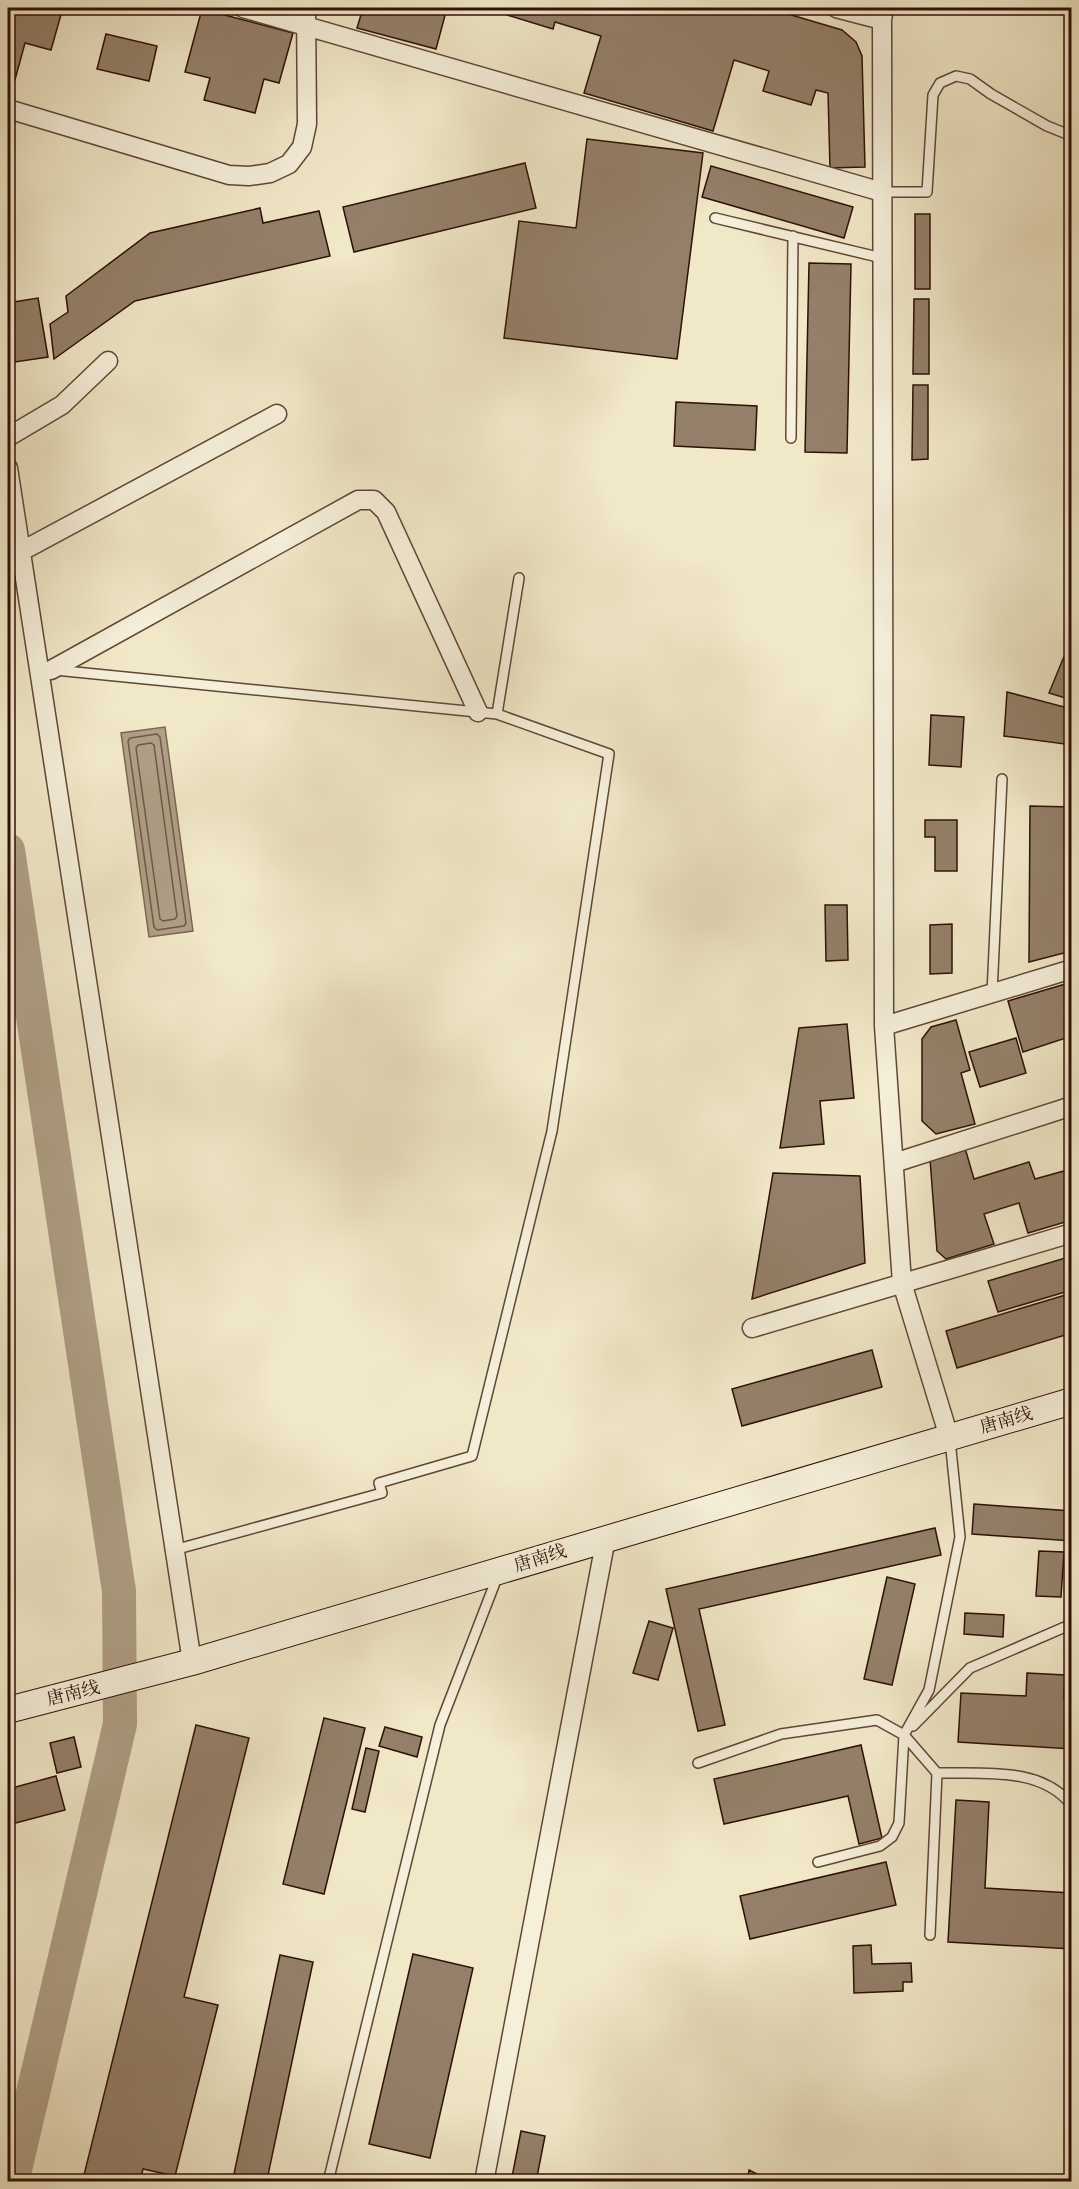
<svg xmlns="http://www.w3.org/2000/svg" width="1079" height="2189" font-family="'IM FELL Double Pica','Noto Serif SC',serif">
  <rect width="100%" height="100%" fill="#f1e8c8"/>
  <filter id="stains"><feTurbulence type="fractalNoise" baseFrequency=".00333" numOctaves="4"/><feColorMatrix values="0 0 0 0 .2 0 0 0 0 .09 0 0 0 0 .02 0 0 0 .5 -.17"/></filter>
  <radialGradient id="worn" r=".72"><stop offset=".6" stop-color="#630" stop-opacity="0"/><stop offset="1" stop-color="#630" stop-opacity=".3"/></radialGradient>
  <!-- water -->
  <path fill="#af9f86" stroke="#7c6652" stroke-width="1.5" d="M165,727L193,931L149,937L121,733Z"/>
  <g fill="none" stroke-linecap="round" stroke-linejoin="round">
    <!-- shore -->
    <path stroke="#6f5846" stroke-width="1.5" d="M157,734L160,737L186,923L184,926L157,930L154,927L128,741L130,738Z
      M151,743L154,745L177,916L175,919L163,921L160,919L136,748L138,745Z"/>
    <!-- river -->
    <path stroke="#af9f86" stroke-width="34" d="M8,850L119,1591L120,1724L12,2182"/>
  </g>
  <!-- building -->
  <path fill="#94806a" stroke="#2f1005" stroke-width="1.5" d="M8,8H49L62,11L51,50L25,43L10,98L8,97Z
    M363,8H447L436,49L357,28Z
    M509,8H544L557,12L559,8H768L842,30L856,42L862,56L865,167L830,168L828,93L816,90L811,105L763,91L769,71L734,60L713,131L584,93L601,36L555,22L553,29L507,15Z
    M202,9L293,33L279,83L264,79L255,113L204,100L210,78L185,72Z
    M106,34L157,46L149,81L97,69Z
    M587,139L703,153L677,359L504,338L519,221L576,228Z
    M525,163L536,208L354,252L343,207Z
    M711,166L853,207L844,238L702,197Z
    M260,208L263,223L319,211L330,256L135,301L54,359L50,324L68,312L66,296L150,233Z
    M915,214H930V289H915Z
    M809,263L851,264L847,453L805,452Z
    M38,298L48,357L15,362L8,316V303Z
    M914,299H929V374H913Z
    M913,385H928V459L912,460Z
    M676,402L757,406L755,450L674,446Z
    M1072,637V700L1049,693Z
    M1007,692L1072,709V745L1004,736Z
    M931,715L964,717L961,767L929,765Z
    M1030,806L1072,807V951L1029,962Z
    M925,820H957V871H935V837H925Z
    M825,905H847L848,960L826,961Z
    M952,924V973L930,974V925Z
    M1072,982V1036L1023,1052L1008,1001Z
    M956,1020L970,1070L961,1073L975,1124L936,1134L922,1121V1039L931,1027Z
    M847,1024L854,1098L820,1101L824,1144L780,1148L799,1028Z
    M1016,1038L1026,1073L980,1087L969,1052Z
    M965,1148L974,1179L1029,1162L1035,1179L1064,1171L1072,1194V1220L1028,1233L1019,1203L984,1214L994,1244L946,1259L937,1251L930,1159Z
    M773,1173L860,1176L865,1263L752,1299Z
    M1072,1256V1290L998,1312L988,1281Z
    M1072,1293V1333L957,1368L946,1331Z
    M872,1350L882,1387L742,1426L732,1389Z
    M974,1504L1072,1511V1541L972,1534Z
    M935,1528L941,1555L699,1609L725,1725L698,1731L666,1589Z
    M1039,1551L1064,1552L1061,1597L1036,1596Z
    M887,1577L915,1584L892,1685L864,1679Z
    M965,1613L1004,1615L1003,1637L964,1634Z
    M649,1621L673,1628L658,1680L633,1673Z
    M1027,1673L1065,1675L1064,1698L1072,1699V1749L958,1742L961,1693L1026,1696Z
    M324,1718L365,1728L324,1894L283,1884Z
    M196,1725L249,1738L184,1997L218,2005L175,2176L143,2169L140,2182H110L84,2175Z
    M385,1727L422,1737L417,1757L379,1746Z
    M74,1737L81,1767L57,1773L50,1743Z
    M861,1745L882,1838L859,1844L848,1796L724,1824L714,1779Z
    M366,1748L379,1751L365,1812L352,1809Z
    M56,1776L65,1810L8,1825V1789Z
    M956,1800L989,1802L985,1888L1072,1893V1949L948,1942Z
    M886,1862L896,1905L750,1939L740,1896Z
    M871,1945L872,1964L911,1963L912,1982H903V1991L854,1993L853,1946Z
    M413,1954L473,1968L430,2158L369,2144Z
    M280,1955L313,1962L267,2180L234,2174Z
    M521,2131L545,2136L536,2182H511Z
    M749,2170L773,2182H747Z
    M234,2174L267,2180L233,2182Z
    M78,2177L95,2182H77Z"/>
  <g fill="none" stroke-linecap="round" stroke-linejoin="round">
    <!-- lane casing -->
    <g stroke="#604636" stroke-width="12">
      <path id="lane" d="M882,192H927L933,95L940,83L956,76L970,79L991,94L1047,126L1072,136
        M715,218L882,258
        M791,438L793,236
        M55,670L497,714L609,754L552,1131L472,1456L379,1483L382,1493L174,1550
        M497,714L519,578
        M992,993L1002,779
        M913,1726L970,1668L1072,1624
        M698,1763L781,1734L877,1720L904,1735L937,1773C981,1774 1043,1766 1072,1806
        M818,1862L880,1846L892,1837L899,1823L904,1735L929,1690L960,1537L950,1440
        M930,1935L937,1773
        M328,2182L440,1725L498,1575"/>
    </g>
    <!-- street casing -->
    <g stroke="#604636" stroke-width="21">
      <path id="street" d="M243,8L882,192
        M836,8L882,20
        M884,8L882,20L884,1026L902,1283L949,1437
        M8,109L229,175L249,176L270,173L289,164L302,147L307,124L306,8
        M8,437L62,405L108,361
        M8,468L192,1662
        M20,552L277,414
        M51,670L358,500H374L386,512L478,712
        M884,1026L1072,969
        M894,1163L1072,1106
        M752,1328L1072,1233
        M484,2182L606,1538"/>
    </g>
    <!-- secondary casing -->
    <g stroke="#2f1005" stroke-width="28">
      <path id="secondary" d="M8,1710L192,1662L1072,1401"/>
    </g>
    <!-- lane -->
    <use href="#lane" stroke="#f6f0db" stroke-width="9"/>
    <!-- street -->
    <use href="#street" stroke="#f6f0db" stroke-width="18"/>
    <!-- secondary -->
    <use href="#secondary" stroke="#f6f0db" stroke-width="26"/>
  </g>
  <g text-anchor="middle" stroke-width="6" stroke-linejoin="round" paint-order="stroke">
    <!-- street labels -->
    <g font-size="18" fill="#2f1005" stroke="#f6f0db">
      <text transform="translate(1006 1420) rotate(-16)" y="6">唐南线</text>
      <text transform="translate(540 1558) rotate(-17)" y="6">唐南线</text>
      <text transform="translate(73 1693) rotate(-14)" y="6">唐南线</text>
    </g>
  </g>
  <!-- margin -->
  <rect width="1079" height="2189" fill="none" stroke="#f1e8c8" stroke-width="30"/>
  <rect x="9" y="9" width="1061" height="2171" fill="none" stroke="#2f1005" stroke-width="3"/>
  <rect x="15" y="15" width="1049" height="2159" fill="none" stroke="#2f1005" stroke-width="1.5"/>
  <rect width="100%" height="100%" filter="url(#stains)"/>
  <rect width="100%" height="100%" fill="url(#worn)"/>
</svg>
